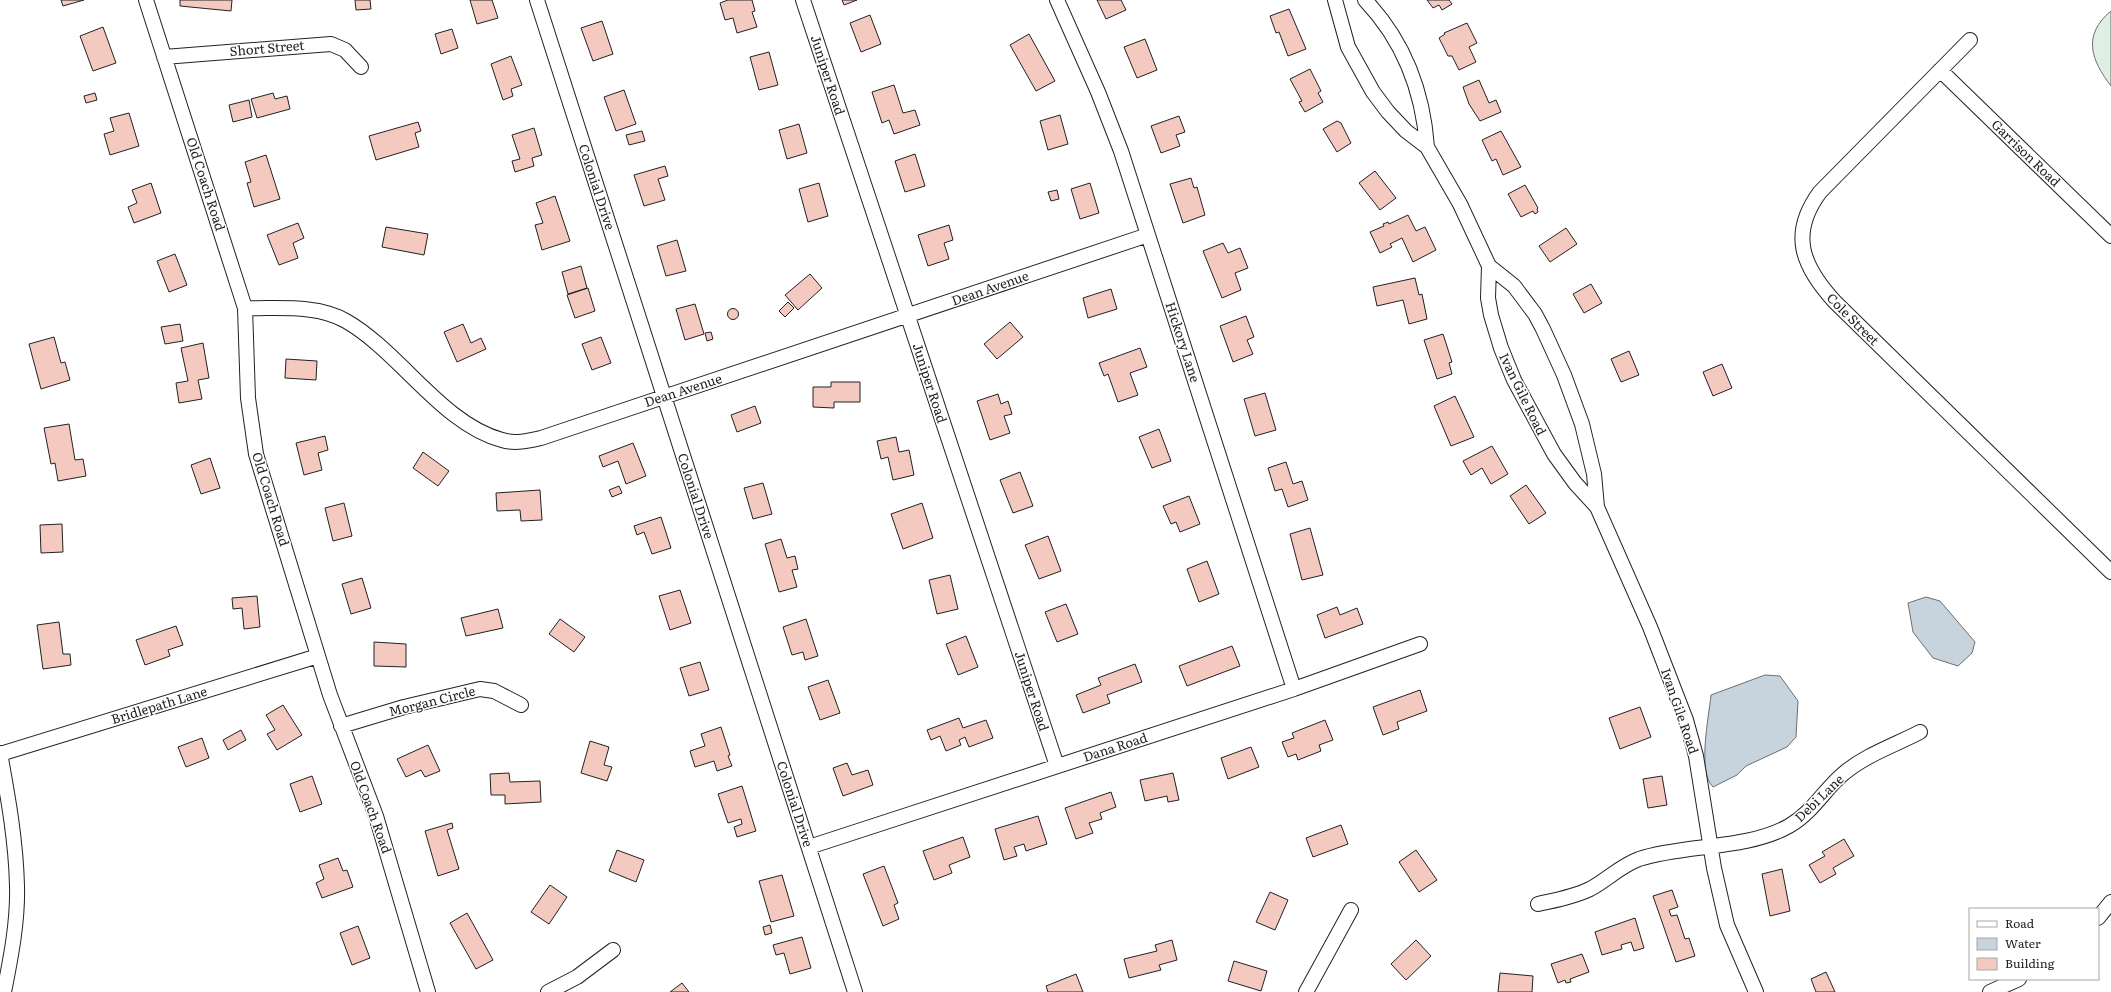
<svg xmlns="http://www.w3.org/2000/svg" width="2111" height="992" font-family="Literata,serif">
  <rect width="100%" height="100%" fill="#fff"/>
  <!-- green -->
  <path fill="#e0efe3" stroke="#6f6f6f" d="M2111,11V86C2091,60 2082,35 2111,11Z"/>
  <!-- water -->
  <path fill="#c7d3dd" stroke="#6f6f6f" d="M1926,597L1940,601L1975,642L1972,653L1958,666L1933,658L1913,632L1908,603Z
    M1765,675L1780,676L1798,701L1796,737L1787,747L1746,766L1737,775L1713,787C1697,772 1709,716 1711,695Z"/>
  <!-- building -->
  <path fill="#f3c9c0" stroke="#222" d="M61,0H84L63,6Z
    M180,0H232L231,11L180,6Z
    M355,0H370L371,9L356,10Z
    M470,0H492L498,18L477,24Z
    M728,0H752L755,11L752,12L757,27L737,33L733,18L725,20L720,3Z
    M842,0H857L844,5Z
    M1097,0H1121L1126,10L1106,19Z
    M1427,0H1449L1452,4L1442,10L1439,5L1433,8Z
    M1289,9L1306,49L1288,56L1279,32L1276,33L1270,16Z
    M870,15L881,44L861,52L850,23Z
    M602,21L613,54L593,61L581,28Z
    M1467,23L1477,43L1469,47L1476,62L1459,70L1452,56H1448L1439,38L1445,34L1444,33Z
    M103,27L116,63L93,71L80,36Z
    M452,29L458,48L441,54L435,34Z
    M1029,34L1055,81L1036,91L1010,45Z
    M1145,39L1157,70L1137,78L1124,47Z
    M769,52L778,85L759,90L750,57Z
    M511,56L522,85L511,89L513,96L503,100L491,64Z
    M1310,69L1321,91L1318,93L1323,102L1305,112L1299,102L1302,101L1290,79Z
    M1479,80L1489,103L1496,100L1501,112L1480,121L1469,104L1463,87Z
    M894,85L903,113L915,110L920,125L894,134L889,120L882,123L872,92Z
    M624,90L636,124L616,131L604,97Z
    M95,93L97,100L86,103L84,96Z
    M273,93L275,99L287,96L290,109L257,118L251,99Z
    M249,100L252,117L233,122L229,105Z
    M129,113L139,146L110,155L104,134L114,131L110,118Z
    M1060,115L1068,144L1048,150L1040,121Z
    M1179,116L1185,132L1176,135L1180,146L1161,153L1151,126Z
    M1337,121L1341,123L1351,143L1337,152L1323,129Z
    M418,122L421,131L415,133L419,147L376,160L369,136Z
    M799,124L807,153L787,159L779,130Z
    M534,128L542,155L532,158L534,166L515,172L512,161L520,159L512,135Z
    M642,131L645,141L629,145L626,135Z
    M1501,131L1521,167L1503,175L1496,159L1492,161L1482,140Z
    M915,154L925,186L905,192L895,161Z
    M266,155L280,199L254,207L247,183L251,182L245,162Z
    M665,166L668,176L658,179L665,200L644,206L634,175Z
    M1375,171L1396,198L1380,210L1359,183Z
    M1191,178L1194,188L1197,187L1205,215L1183,223L1170,184Z
    M151,183L161,213L134,223L128,207L137,203L132,190Z
    M819,183L828,216L808,222L799,189Z
    M1090,183L1099,213L1080,219L1071,189Z
    M1525,185L1538,208L1537,209L1538,212L1535,214L1533,211L1521,217L1508,194Z
    M1057,190L1059,199L1051,201L1048,192Z
    M555,196L570,241L542,250L535,225L543,223L536,203Z
    M1408,215L1416,231L1425,227L1436,250L1413,262L1402,238L1390,244L1392,247L1380,253L1370,232L1384,226L1383,224L1388,222L1389,224Z
    M298,223L304,238L293,243L298,258L279,265L267,235Z
    M949,225L953,240L944,243L949,259L928,266L918,235Z
    M386,227L428,234L424,255L382,247Z
    M1566,228L1577,244L1550,262L1539,246Z
    M677,240L686,271L666,276L657,246Z
    M1223,243L1228,253L1240,248L1248,268L1235,273L1241,290L1222,298L1203,251Z
    M175,254L187,285L169,292L157,261Z
    M581,266L587,288L568,294L562,272Z
    M810,274L822,288L798,310L785,295Z
    M1415,278L1419,295L1422,294L1427,319L1409,324L1403,300L1377,306L1373,287Z
    M1591,284L1602,303L1584,313L1573,294Z
    M588,288L595,311L575,318L567,295Z
    M1111,289L1117,309L1088,318L1083,298Z
    M788,302L794,308L785,317L779,311Z
    M695,304L704,334L685,340L676,309Z
    M727.5 314a5.5 5.5 0 1 1 11 0a5.5 5.5 0 1 1-11 0Z
    M1246,316L1254,337L1247,340L1253,354L1233,362L1220,326Z
    M1010,322L1023,337L997,359L984,344Z
    M180,324L183,341L165,344L161,327Z
    M463,324L471,343L481,338L486,349L457,362L444,332Z
    M711,332L713,339L707,341L705,333Z
    M1443,334L1452,362L1449,363L1452,374L1437,379L1424,340Z
    M54,337L61,363L65,362L70,380L41,389L29,344Z
    M601,337L611,363L592,370L582,344Z
    M203,343L209,378L198,380L202,399L179,403L176,383L188,381L181,348Z
    M1140,348L1147,367L1130,373L1138,395L1118,402L1108,374L1104,376L1099,363Z
    M1629,351L1639,375L1621,382L1611,359Z
    M286,359L317,361L316,380L285,378Z
    M1722,364L1732,388L1713,396L1703,372Z
    M831,382H860V402H834V408L813,407V387H831Z
    M1265,393L1276,430L1255,436L1244,399Z
    M998,394L1001,404L1008,401L1012,414L1004,416L1010,433L990,440L977,401Z
    M1455,396L1474,437L1451,446L1434,406Z
    M755,406L761,423L737,432L731,415Z
    M69,424L75,460L83,459L86,476L58,481L55,463L51,464L44,428Z
    M1159,429L1171,461L1152,468L1139,437Z
    M325,436L328,450L318,453L322,470L304,475L296,443Z
    M896,437L899,452L909,450L914,475L893,480L888,457L881,459L877,441Z
    M633,443L646,476L626,484L618,461L603,467L599,456Z
    M1492,446L1508,474L1491,484L1482,468L1471,475L1463,461Z
    M423,452L449,471L438,486L413,468Z
    M210,458L220,488L201,494L191,465Z
    M1286,462L1293,484L1302,481L1308,500L1288,507L1282,489L1275,491L1268,468Z
    M1020,472L1033,506L1013,513L1000,480Z
    M763,483L772,514L753,519L744,488Z
    M1526,485L1546,513L1529,524L1510,496Z
    M619,486L622,493L612,497L609,490Z
    M540,490L542,520L521,521L520,510L497,511L496,493Z
    M1189,496L1200,524L1180,532L1176,522L1171,524L1163,506Z
    M344,503L352,536L333,541L325,508Z
    M922,503L933,538L903,549L891,514Z
    M661,517L671,548L652,554L644,532L637,535L634,526Z
    M62,524L63,552L41,553L40,525Z
    M1310,528L1323,575L1302,580L1290,534Z
    M1048,536L1061,571L1039,579L1025,545Z
    M781,539L787,558L795,556L798,569L792,570L797,587L779,592L765,544Z
    M1207,561L1219,594L1199,602L1187,569Z
    M950,575L958,609L937,614L929,580Z
    M362,578L371,608L351,614L342,584Z
    M680,590L691,623L670,630L659,596Z
    M257,596L260,627L244,629L242,608L233,609L232,598Z
    M1066,604L1078,634L1057,642L1045,612Z
    M1337,607L1340,615L1357,608L1363,624L1325,638L1317,615Z
    M498,609L503,628L466,636L461,618Z
    M560,619L585,637L574,652L549,634Z
    M806,619L818,656L805,660L803,652L792,655L783,627Z
    M59,622L63,654H70L71,665L43,669L37,625Z
    M176,626L183,645L168,650L170,656L145,665L136,640Z
    M966,636L978,667L958,675L946,644Z
    M374,642L406,644V667L374,666Z
    M1232,646L1240,666L1187,686L1179,666Z
    M700,662L709,690L689,696L680,668Z
    M1135,664L1142,682L1107,695L1110,703L1083,713L1076,695L1101,685L1098,678Z
    M828,680L840,713L820,720L808,687Z
    M1420,690L1427,711L1397,722L1399,729L1383,735L1373,707Z
    M283,705L302,735L277,750L267,734L275,730L266,715Z
    M1640,707L1651,737L1620,749L1609,718Z
    M959,718L963,728L986,720L993,738L969,747L965,737L959,740L961,745L946,751L940,736L931,740L927,730Z
    M1325,720L1333,740L1319,745L1321,751L1298,760L1296,754L1288,757L1282,742L1294,738L1292,733Z
    M721,727L730,755L728,756L732,766L717,771L714,761L695,767L690,751L705,746L701,734Z
    M241,730L246,740L228,750L223,740Z
    M202,738L209,758L186,767L178,747Z
    M590,741L609,747L604,765L612,767L607,781L581,773Z
    M428,745L440,771L425,777L421,770L406,777L397,759Z
    M1251,747L1259,767L1228,779L1221,758Z
    M847,763L852,775L868,770L873,785L843,796L833,768Z
    M509,773L510,782L540,781L541,802L505,804V795H491L490,774Z
    M1173,773L1179,800L1168,802L1167,796L1145,801L1140,780Z
    M312,776L322,804L300,812L290,784Z
    M1662,776L1667,805L1648,808L1643,779Z
    M742,786L756,831L737,837L734,827L742,824L741,819L728,823L718,794Z
    M1111,792L1116,807L1100,813L1102,819L1089,823L1093,833L1076,839L1065,808Z
    M1038,816L1047,844L1026,851L1024,844L1014,847L1017,856L1004,860L995,829Z
    M452,823L453,828L447,830L459,869L438,876L425,831Z
    M1341,825L1348,844L1313,857L1306,838Z
    M963,837L970,857L949,865L952,873L934,880L923,851Z
    M1844,839L1854,856L1833,868L1836,874L1820,883L1809,865L1825,856L1822,852Z
    M617,850L644,860L636,882L609,871Z
    M1416,850L1437,880L1419,892L1399,862Z
    M338,858L343,871L347,870L353,887L322,898L316,883L324,879L319,865Z
    M884,866L898,903L894,905L899,919L883,926L863,874Z
    M1782,869L1790,911L1770,916L1762,874Z
    M782,875L794,916L771,922L759,881Z
    M550,885L567,897L549,924L531,912Z
    M1672,890L1678,907L1669,910L1671,916L1677,915L1685,939L1689,938L1695,956L1676,962L1653,896Z
    M1270,892L1288,900L1275,930L1256,922Z
    M467,913L493,960L476,969L450,923Z
    M1635,918L1644,948L1634,951L1631,942L1621,945L1622,949L1602,955L1595,932Z
    M770,925L772,933L765,935L763,927Z
    M358,926L370,958L352,965L340,933Z
    M802,937L811,968L790,974L784,953L776,955L773,945Z
    M1172,940L1177,960L1159,965L1161,970L1129,978L1124,959L1157,951L1155,945Z
    M1416,940L1431,956L1406,980L1391,964Z
    M1582,954L1589,972L1570,979L1571,982L1566,983L1565,980L1558,983L1551,964Z
    M1234,961L1267,971L1261,991L1228,981Z
    M1826,972L1835,992H1816L1811,979Z
    M1500,973L1533,976L1532,992H1498Z
    M1076,974L1083,992H1048L1046,986Z
    M682,983L689,992H670Z"/>
  <g fill="none" stroke-linecap="round" stroke-linejoin="round">
    <!-- minor casing -->
    <g stroke="#222" stroke-width="16">
      <path id="minor" d="M146,0L245,308L248,398L256,454L330,695L376,816L428,992
        M537,0L855,992
        M803,0L1057,766
        M1057,0L1098,92L1121,151L1294,689
        M1335,0L1348,47L1373,92L1388,112L1406,131L1427,147L1460,204L1489,266L1514,286L1535,314L1543,329L1564,375L1582,424L1594,474L1597,507
        M1365,0C1404,41 1423,92 1427,147
        M1970,40L1820,192C1789,234 1802,266 1835,302L2111,572
        M164,57L331,44L345,50L361,67
        M1940,70L2111,236
        M1489,266L1488,298L1491,315L1501,348L1514,380L1554,454L1575,483L1597,507L1650,627L1686,720L1696,756L1714,868L1727,925L1756,992
        M245,308C278,309 317,304 346,321C400,352 442,424 502,440C515,444 528,441 541,438L1148,235
        M341,726L404,707L480,689L494,691L521,705
        M0,753C8,797 16,841 17,886C18,921 11,957 4,992
        M0,754L318,656
        M809,847L1294,689L1420,644
        M1538,904C1556,900 1574,897 1590,889C1607,880 1620,866 1639,859C1685,844 1746,850 1789,826C1812,813 1824,790 1843,774C1865,755 1895,745 1920,732
        M2098,918L2111,902
        M548,992L577,977L613,950
        M1306,992L1351,910
        M1990,992L2019,979"/>
    </g>
    <!-- minor -->
    <use href="#minor" stroke="#fff" stroke-width="14"/>
  </g>
  <g text-anchor="middle" stroke-width="3" stroke-linejoin="round" paint-order="stroke">
    <!-- street labels -->
    <g font-size="13" fill="#222" stroke="#fff">
      <text transform="translate(267 48) rotate(-5)" y="5">Short Street</text>
      <text transform="translate(828 75) rotate(72)" y="5">Juniper Road</text>
      <text transform="translate(2026 153) rotate(44)" y="5">Garrison Road</text>
      <text transform="translate(206 184) rotate(72)" y="5">Old Coach Road</text>
      <text transform="translate(597 187) rotate(72)" y="5">Colonial Drive</text>
      <text transform="translate(990 288) rotate(-19)" y="5">Dean Avenue</text>
      <text transform="translate(1853 319) rotate(45)" y="5">Cole Street</text>
      <text transform="translate(1183 342) rotate(72)" y="5">Hickory Lane</text>
      <text transform="translate(930 383) rotate(72)" y="5">Juniper Road</text>
      <text transform="translate(683 390) rotate(-18)" y="5">Dean Avenue</text>
      <text transform="translate(1523 394) rotate(64)" y="5">Ivan Gile Road</text>
      <text transform="translate(696 496) rotate(72)" y="5">Colonial Drive</text>
      <text transform="translate(271 499) rotate(73)" y="5">Old Coach Road</text>
      <text transform="translate(1032 691) rotate(72)" y="5">Juniper Road</text>
      <text transform="translate(432 701) rotate(-14)" y="5">Morgan Circle</text>
      <text transform="translate(159 705) rotate(-17)" y="5">Bridlepath Lane</text>
      <text transform="translate(1680 711) rotate(71)" y="5">Ivan Gile Road</text>
      <text transform="translate(1115 747) rotate(-18)" y="5">Dana Road</text>
      <text transform="translate(1819 798) rotate(-44)" y="5">Debi Lane</text>
      <text transform="translate(795 804) rotate(72)" y="5">Colonial Drive</text>
      <text transform="translate(371 807) rotate(70)" y="5">Old Coach Road</text>
    </g>
  </g>
  <!-- legend -->
  <rect x="1969" y="908" width="130" height="72" fill="#ffffff" stroke="#a7a7a7"/>
  <rect x="1977" y="921" width="20" height="6" fill="#ffffff" stroke="#a7a7a7"/>
  <text x="2005" y="928" font-size="12" fill="#222222">Road</text>
  <rect x="1977" y="938" width="20" height="12" fill="#c7d3dd" stroke="#a7a7a7"/>
  <text x="2005" y="948" font-size="12" fill="#222222">Water</text>
  <rect x="1977" y="958" width="20" height="12" fill="#f3c9c0" stroke="#a7a7a7"/>
  <text x="2005" y="968" font-size="12" fill="#222222">Building</text>
</svg>
